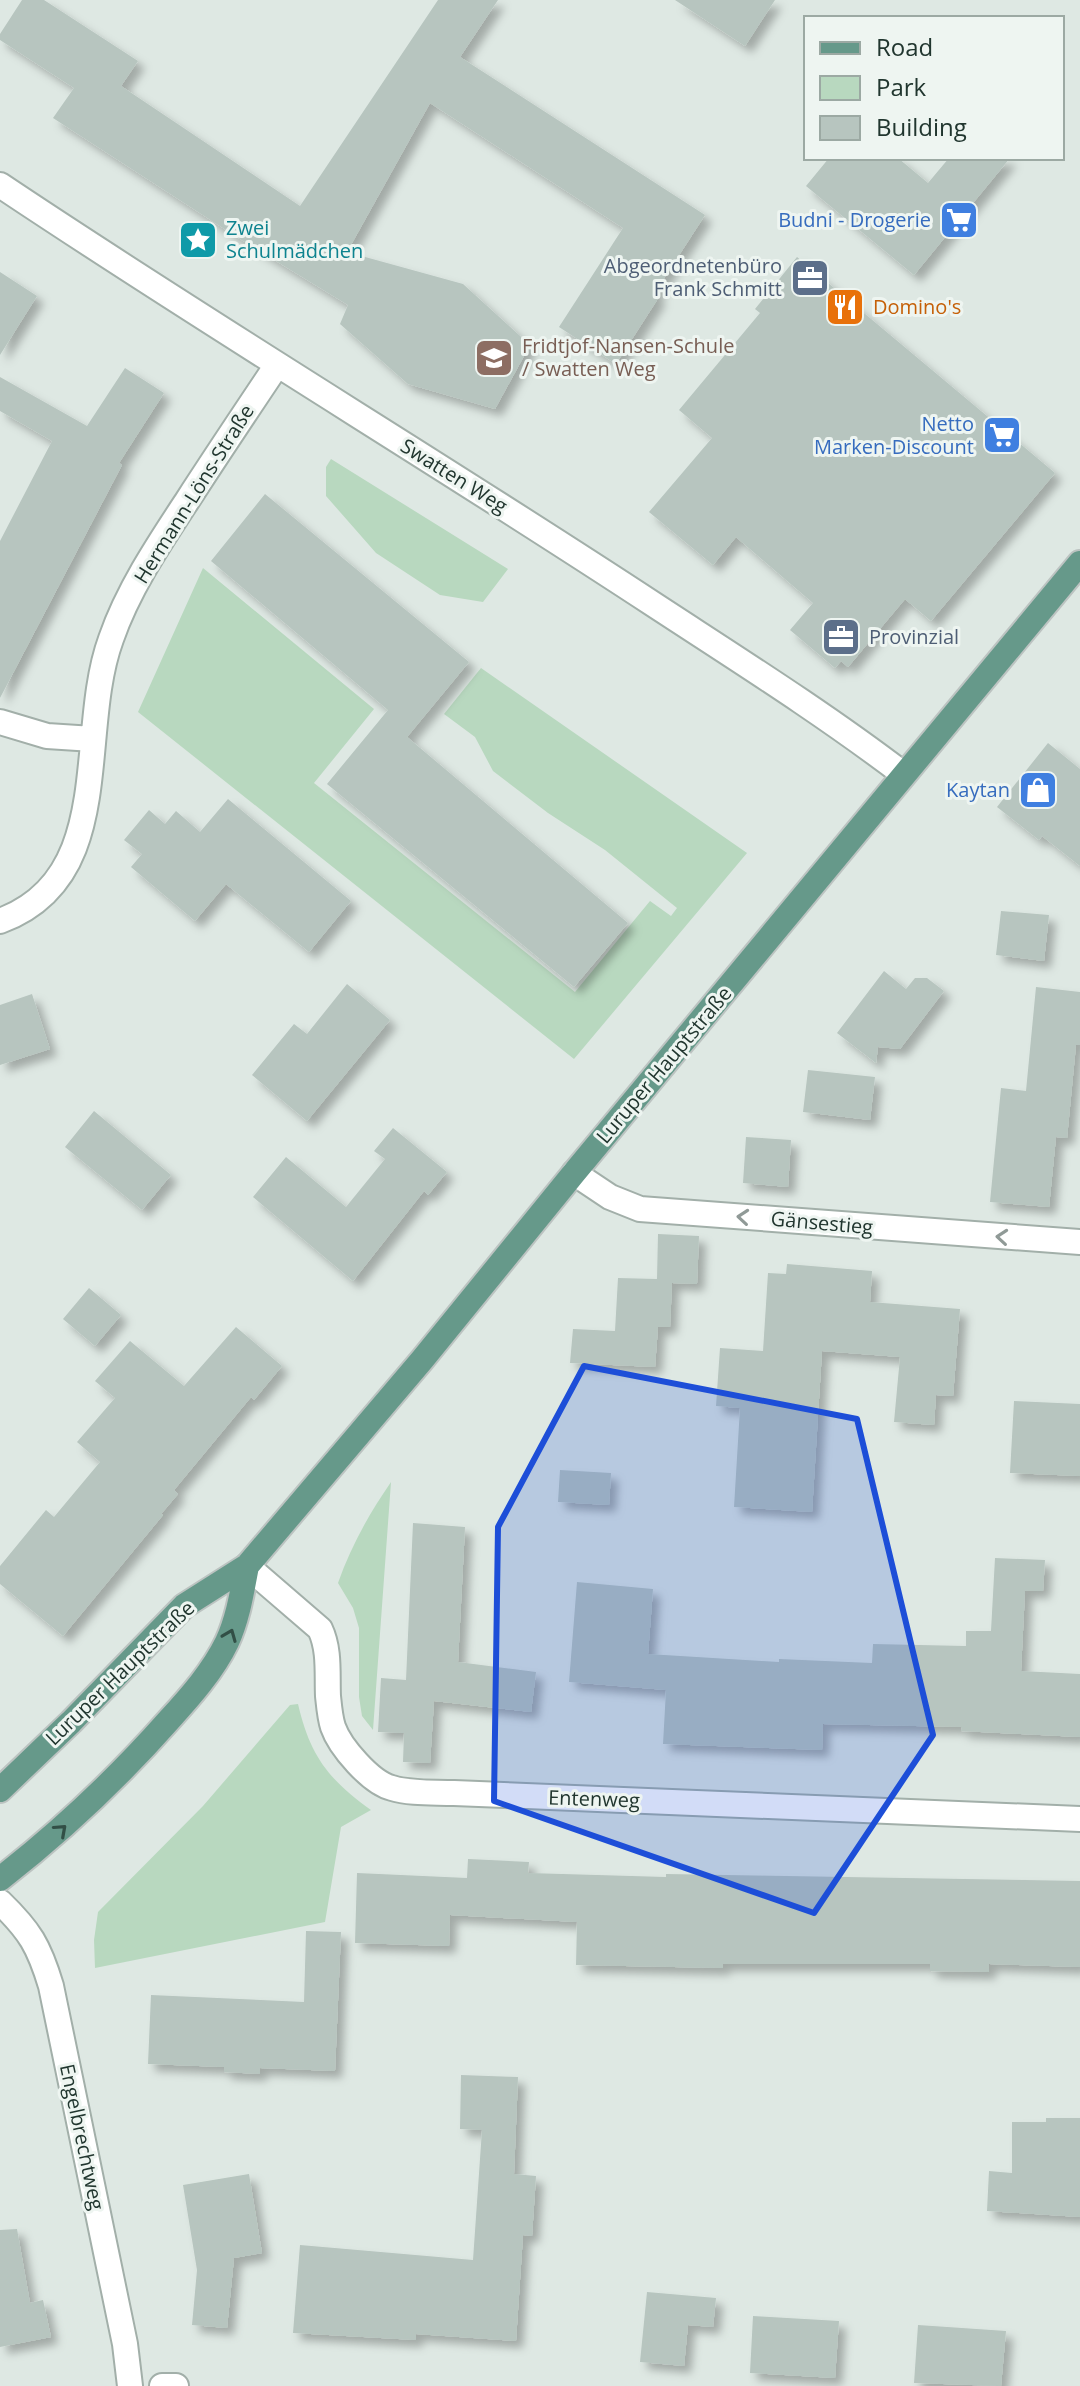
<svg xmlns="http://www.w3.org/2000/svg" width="1080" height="2386" font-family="'Open Sans',sans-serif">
  <defs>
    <filter id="shadow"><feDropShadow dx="7" dy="7" stdDeviation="4" flood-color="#0004"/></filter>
  </defs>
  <rect width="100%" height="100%" fill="#dee8e3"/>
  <!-- green -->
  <path fill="#b8d8bf" d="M331,459L508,569L483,602L440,595L376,553L326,496V467Z
    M203,568L374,709L314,783L575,992L650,901L671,916L677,908L605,850L548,813L493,771L475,737L444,714L481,668L747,853L574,1059L138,712Z
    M391,1482L373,1730L362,1716L359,1697V1628L353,1608L338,1583C351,1546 369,1514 391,1482Z
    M298,1704C310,1756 329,1780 371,1810L341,1827L325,1922L95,1968L94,1940L98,1912L203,1806L290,1705Z"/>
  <!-- building -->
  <path fill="#b7c5bf" filter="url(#shadow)" d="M22,0H44L138,61L121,86L300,206L438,0H498L460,57L705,215L654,294L659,297L616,364L559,327L623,228L430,103L347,252L463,284L530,345L495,409L408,384L340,324L348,305L240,239L53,118L74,88L0,40V34Z
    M675,0H775L745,46Z
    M829,158H898L928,183L949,158H1010L914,275L806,186Z
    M797,257L1055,473L931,621L905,599L848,667L841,661L835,668L790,630L813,603L736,537L713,565L649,512L712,438L679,410L760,313L755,309Z
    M0,272L37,296L0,355Z
    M125,368L164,393L119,463L122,465L0,698V541L52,441L0,411V377L87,426Z
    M265,494L469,662L407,737L628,923L574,987L327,784L388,710L211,561Z
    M1048,743L1080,769V866L1042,836L1039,840L997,807Z
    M228,799L351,901L309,952L226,884L195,921L131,867L142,854L124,840L149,810L165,824L176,811L200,832Z
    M1001,911L1049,915L1044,961L996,955Z
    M884,971L906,989L915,978H927L944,991L900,1049L878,1047L876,1063L837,1033Z
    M347,984L390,1020L307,1121L252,1075L294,1024L307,1034Z
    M1036,987L1080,992V1045H1076L1067,1138L1056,1137L1049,1207L990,1202L1001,1088L1026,1091Z
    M32,994L50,1049L0,1065V1005Z
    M808,1070L875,1077L870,1120L803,1112Z
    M94,1111L171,1175L142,1210L65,1147Z
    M393,1128L447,1172L428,1195L424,1191L353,1281L253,1197L286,1157L346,1207L385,1159L374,1151Z
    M746,1137L791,1140L788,1187L743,1183Z
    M658,1234L699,1236L697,1284L672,1283L670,1327H658L655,1367L570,1363L573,1329L615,1331L618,1278L657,1279Z
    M787,1264L872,1271L870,1302L960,1309L953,1396L936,1395L934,1425L894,1422L900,1357L822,1351L812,1512L734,1507L740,1408L716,1406L720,1348L763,1351L768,1273L786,1274Z
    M89,1288L121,1315L95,1346L63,1319Z
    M236,1327L282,1366L254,1400L251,1397L174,1490L178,1494L161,1514L163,1515L63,1636L0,1584V1566L46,1510L54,1517L100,1462L77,1442L115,1398L95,1381L130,1341L184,1386Z
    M1014,1401L1080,1404V1476L1010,1473Z
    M560,1470L611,1473L609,1505L558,1502Z
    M413,1523L465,1527L458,1662L536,1672L531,1712L434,1701L430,1763L403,1762L404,1733L378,1732L381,1678L406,1680Z
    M995,1558L1045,1560L1043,1591H1025L1021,1671L1080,1674V1737L961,1731L962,1727L823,1724L822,1750L663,1744L666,1690L569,1682L577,1582L653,1589L648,1654L779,1662V1659L872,1663L873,1644L966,1646V1631H991Z
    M468,1859L529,1862L528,1873L666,1877V1874L1080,1881V1967L989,1964V1972L930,1971V1964H723V1968L576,1965L577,1922L450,1915L449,1946L355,1943L357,1873L467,1878Z
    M306,1931L341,1932L335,2071L260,2068V2074L224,2072V2067L148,2064L151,1995L304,2002Z
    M461,2075L518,2077L514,2174L536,2176L532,2236L523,2235L516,2341L416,2334V2340L293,2333L300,2245L473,2260L482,2130L460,2129Z
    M1046,2118H1080V2217L987,2211L989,2171L1012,2173V2122H1046Z
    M249,2174L262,2253L234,2258L227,2328L192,2325L197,2270L183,2185Z
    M17,2229L30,2303L43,2300L51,2337L0,2347V2230Z
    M647,2292L716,2298L713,2327L688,2325L684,2366L640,2362Z
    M753,2316L839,2321L835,2378L750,2373Z
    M918,2325L1006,2331L1001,2386L914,2383Z"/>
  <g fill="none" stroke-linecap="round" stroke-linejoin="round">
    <!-- street casing -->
    <g stroke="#a2afa9" stroke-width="28">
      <path id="street" d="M0,185C215,329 437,462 653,604C737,659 823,713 903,774
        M0,722L47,736L93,739
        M0,921C118,877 76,734 111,639C128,590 158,545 187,501C216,456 247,410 277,365
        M574,1173L610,1197L640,1209L1080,1242
        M247,1566L320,1629C330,1650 327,1674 328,1696C329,1706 330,1718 333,1727C340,1747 371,1783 392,1788C411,1794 435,1792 454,1793L1080,1819
        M0,1902C30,1931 39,1946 51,1986L125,2344L130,2386
        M162,2386H176"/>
    </g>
    <!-- primary casing -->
    <g stroke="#bcc3c1" stroke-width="28">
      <path id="primary" d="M0,1790L71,1722L184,1606L247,1566L422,1360L574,1173L1080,563
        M0,1879C63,1830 116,1780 169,1720C190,1697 213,1671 227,1642C238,1618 242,1592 247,1566"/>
    </g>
    <!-- street -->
    <use href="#street" stroke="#fff" stroke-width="24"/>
    <!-- primary -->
    <use href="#primary" stroke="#66998a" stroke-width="24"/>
  </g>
  <!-- one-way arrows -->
  <defs><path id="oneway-chevron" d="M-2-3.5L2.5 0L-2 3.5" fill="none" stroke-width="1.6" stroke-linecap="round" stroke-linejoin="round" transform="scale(2)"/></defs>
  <g stroke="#909a97">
    <use href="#oneway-chevron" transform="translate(743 1217) rotate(-175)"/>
    <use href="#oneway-chevron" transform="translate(1002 1237) rotate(-175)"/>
  </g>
  <g stroke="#324f46">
    <use href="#oneway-chevron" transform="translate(230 1635) rotate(-68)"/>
    <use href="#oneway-chevron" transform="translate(61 1830) rotate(-42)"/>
  </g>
  <!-- marked area -->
  <path fill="#1d4ed8" fill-opacity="0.2" stroke="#1d4ed8" stroke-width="6" stroke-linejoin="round" d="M584,1366L857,1419L933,1735L814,1913L494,1801L498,1527Z"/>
  <!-- icons -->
  <defs>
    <g id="supermarket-square" transform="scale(2)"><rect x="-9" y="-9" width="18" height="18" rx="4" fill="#3f7fe0" stroke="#eef5f1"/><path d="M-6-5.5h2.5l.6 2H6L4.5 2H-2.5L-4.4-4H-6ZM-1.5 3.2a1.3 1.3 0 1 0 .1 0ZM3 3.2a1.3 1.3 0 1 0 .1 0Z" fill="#fff"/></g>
    <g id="sight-square" transform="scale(2)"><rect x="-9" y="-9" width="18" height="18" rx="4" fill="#0f9aa8" stroke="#eef5f1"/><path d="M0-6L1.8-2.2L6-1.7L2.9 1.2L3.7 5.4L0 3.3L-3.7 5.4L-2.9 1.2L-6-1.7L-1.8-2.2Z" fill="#fff"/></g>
    <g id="office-square" transform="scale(2)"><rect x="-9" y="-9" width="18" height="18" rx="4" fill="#5c6f8a" stroke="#eef5f1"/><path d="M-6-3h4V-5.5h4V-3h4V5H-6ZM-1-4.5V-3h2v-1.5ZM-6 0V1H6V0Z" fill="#fff"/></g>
    <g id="restaurant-square" transform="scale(2)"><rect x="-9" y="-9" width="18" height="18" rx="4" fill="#e8710a" stroke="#eef5f1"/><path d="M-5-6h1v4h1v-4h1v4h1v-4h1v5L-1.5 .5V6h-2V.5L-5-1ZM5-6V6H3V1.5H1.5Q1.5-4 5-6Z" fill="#fff"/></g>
    <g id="school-square" transform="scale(2)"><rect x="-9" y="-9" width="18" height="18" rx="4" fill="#8d6e63" stroke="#eef5f1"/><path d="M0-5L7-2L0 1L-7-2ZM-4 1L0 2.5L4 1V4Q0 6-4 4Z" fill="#fff"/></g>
    <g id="shop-square" transform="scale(2)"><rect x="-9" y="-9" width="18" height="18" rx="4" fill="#3f7fe0" stroke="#eef5f1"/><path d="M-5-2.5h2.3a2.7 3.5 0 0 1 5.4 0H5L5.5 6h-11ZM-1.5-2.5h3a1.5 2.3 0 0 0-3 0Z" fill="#fff"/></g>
  </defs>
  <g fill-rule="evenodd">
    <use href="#supermarket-square" x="959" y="220"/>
    <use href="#sight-square" x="198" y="240"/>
    <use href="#office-square" x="810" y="278"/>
    <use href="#restaurant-square" x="845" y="307"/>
    <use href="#school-square" x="494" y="358"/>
    <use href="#supermarket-square" x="1002" y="435"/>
    <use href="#office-square" x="841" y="637"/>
    <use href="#shop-square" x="1038" y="790"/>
  </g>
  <g text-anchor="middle" stroke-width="6" stroke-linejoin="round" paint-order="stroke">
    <!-- shop labels -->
    <g font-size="20" fill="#366cbe" stroke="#eef5f1" text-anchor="end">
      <text x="931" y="227">Budni - Drogerie</text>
      <text x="974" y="431">Netto<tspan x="974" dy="23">Marken-Discount</tspan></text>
      <text x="1010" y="797">Kaytan</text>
    </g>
    <!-- culture labels -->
    <g font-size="20" fill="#0d838f" stroke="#eef5f1" text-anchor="start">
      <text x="226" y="235">Zwei<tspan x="226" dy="23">Schulmädchen</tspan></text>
    </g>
    <!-- service labels -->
    <g font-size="20" fill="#4e5e75" stroke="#eef5f1" text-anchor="end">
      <text x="782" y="273">Abgeordnetenbüro<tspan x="782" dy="23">Frank Schmitt</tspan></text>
      <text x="869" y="644" text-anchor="start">Provinzial</text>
    </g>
    <!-- food labels -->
    <g font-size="20" fill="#c56008" stroke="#eef5f1" text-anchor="start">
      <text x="873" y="314">Domino's</text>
    </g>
    <!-- education labels -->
    <g font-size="20" fill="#785e54" stroke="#eef5f1" text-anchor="start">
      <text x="522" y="353">Fridtjof-Nansen-Schule<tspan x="522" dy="23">/ Swatten Weg</tspan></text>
    </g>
    <!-- street labels -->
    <g font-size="20" fill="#21362f" stroke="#eef5f1">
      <text transform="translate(454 476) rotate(32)" y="7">Swatten Weg</text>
      <text transform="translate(194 494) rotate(-58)" y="7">Hermann-Löns-Straße</text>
      <text transform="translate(664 1065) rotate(-50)" y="7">Luruper Hauptstraße</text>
      <text transform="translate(822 1223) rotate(5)" y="7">Gänsestieg</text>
      <text transform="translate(120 1673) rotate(-44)" y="7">Luruper Hauptstraße</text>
      <text transform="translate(594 1799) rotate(2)" y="7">Entenweg</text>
      <text transform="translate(82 2137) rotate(78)" y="7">Engelbrechtweg</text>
    </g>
  </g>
  <!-- legend -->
  <rect x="804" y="16" width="260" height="144" fill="#eef5f1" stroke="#9ca9a3" stroke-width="2"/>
  <rect x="820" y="42" width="40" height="12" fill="#66998a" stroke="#9ca9a3" stroke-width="2"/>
  <text x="876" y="56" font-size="24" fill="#21362f">Road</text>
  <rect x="820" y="76" width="40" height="24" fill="#b8d8bf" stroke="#9ca9a3" stroke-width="2"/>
  <text x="876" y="96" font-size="24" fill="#21362f">Park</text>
  <rect x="820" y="116" width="40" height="24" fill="#b7c5bf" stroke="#9ca9a3" stroke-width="2"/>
  <text x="876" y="136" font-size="24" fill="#21362f">Building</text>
</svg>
